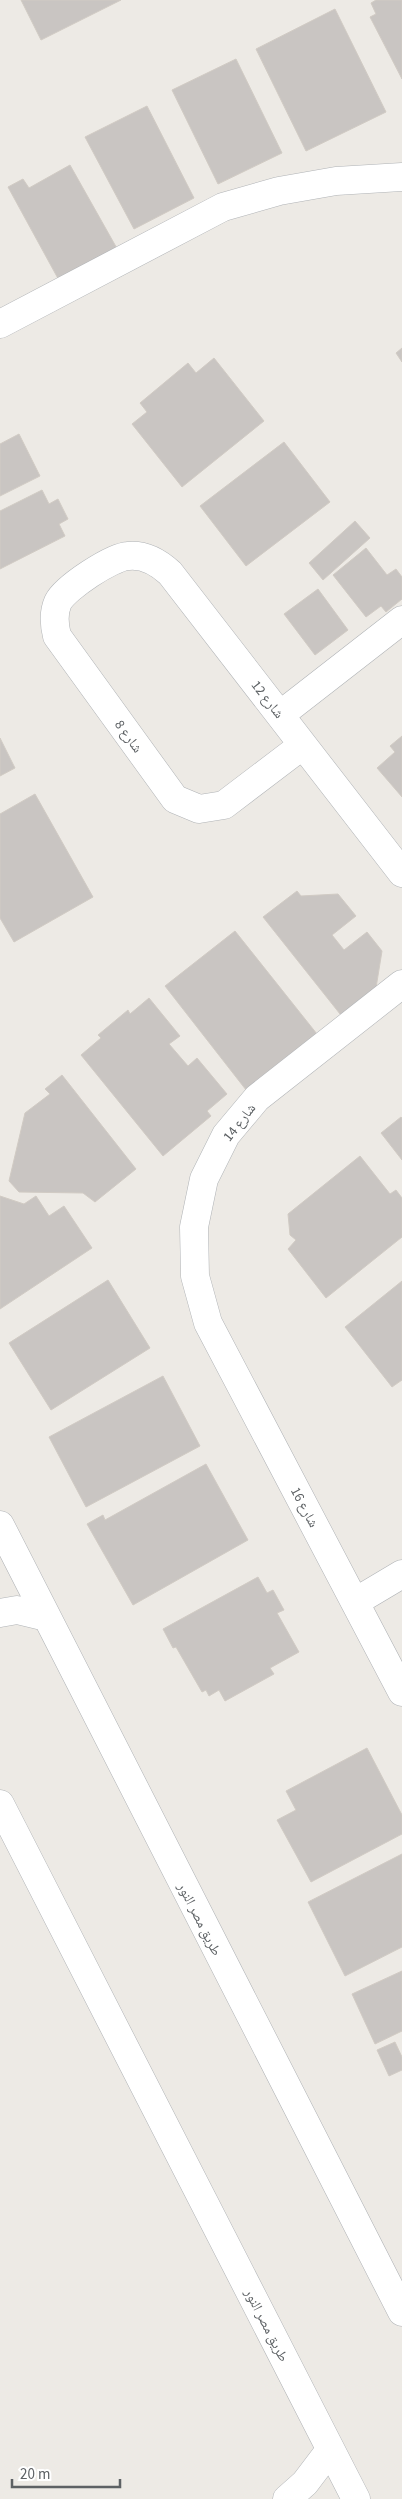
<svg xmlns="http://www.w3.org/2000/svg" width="402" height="2499" font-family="'Source Sans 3','Noto Naskh Arabic',sans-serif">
  <rect width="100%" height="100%" fill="#edeae5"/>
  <!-- building -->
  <path fill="#c9c5c2" stroke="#d1cbc4" d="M21,0H121L41,40Z
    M376,0H402V79L370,17L376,14L371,3Z
    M335,9L386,112L306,151L256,49Z
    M236,59L282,153L218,184L172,90Z
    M147,106L194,198L134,229L85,137Z
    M70,165L119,252L61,284L8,187L23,179L29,188Z
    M402,348V362L396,353Z
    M214,358L264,421L182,487L132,424L147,412L140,403L188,363L196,373Z
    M19,434L40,476L0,496V444Z
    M284,442L330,502L246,566L200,506Z
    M42,490L49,504L58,499L68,519L59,524L65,536L0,569V511Z
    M355,521L370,538L323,580L309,563Z
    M366,548L387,575L396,569L402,577V599L386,612L381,606L366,617L333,575Z
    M318,589L348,630L315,655L284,614Z
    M402,736V797L377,768L395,752L390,746Z
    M0,738L15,768L0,776Z
    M35,794L93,897L14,942L0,918V814Z
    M297,891L301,896L338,894L356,916L332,935L344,950L367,932L382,951L375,994L344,1019L263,917Z
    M235,931L321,1039L250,1095L165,986Z
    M149,998L180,1036L169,1044L188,1066L197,1058L227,1094L207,1111L211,1116L163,1156L81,1055L101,1038L98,1035L128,1010L130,1014Z
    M62,1075L136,1169L95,1202L83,1193L19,1192L9,1181L25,1113L50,1094L45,1089Z
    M401,1117L402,1118V1160L381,1133Z
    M360,1156L390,1194L396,1190L402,1198V1237L326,1298L288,1249L296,1240L290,1235L288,1214Z
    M0,1196L24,1204L36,1196L49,1216L64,1206L92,1248L0,1309Z
    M108,1280L150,1348L51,1410L9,1343Z
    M402,1281V1380L392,1387L345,1327Z
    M163,1376L200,1446L86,1507L49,1437Z
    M206,1464L248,1540L133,1605L87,1524L103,1515L105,1520Z
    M258,1577L267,1593L273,1590L284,1610L277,1613L299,1652L270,1668L274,1674L225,1701L219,1690L209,1696L206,1690L202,1692L176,1647L173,1648L163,1629Z
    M367,1748L402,1815V1834L311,1882L277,1820L296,1810L286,1791Z
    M402,1854V1947L345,1976L308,1902Z
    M402,1971V2031L375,2044L352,1994Z
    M395,2042L402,2057V2070L389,2076L377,2050Z"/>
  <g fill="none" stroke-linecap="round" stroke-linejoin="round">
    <!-- minor casing -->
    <g stroke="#b0b3b6" stroke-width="29">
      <path id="minor" d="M0,324L223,207L279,191L336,181L402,177
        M280,715L402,620
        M303,745L224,805L199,809L175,799L57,636C54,624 53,613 58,602C66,587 112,557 128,556C145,554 158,562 170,573L402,873
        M402,984L257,1098L226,1135L204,1179L194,1227L195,1276L208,1323L402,1692
        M355,1602L402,1574
        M287,2499L305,2483L330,2450"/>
    </g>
    <!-- tertiary casing -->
    <g stroke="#b0b3b6" stroke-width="29">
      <path id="tertiary" d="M0,1525L402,2312
        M0,1613L17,1610L46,1617
        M0,1804L356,2499"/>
    </g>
    <!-- minor -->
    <use href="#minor" stroke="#fff" stroke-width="28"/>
    <!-- tertiary -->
    <use href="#tertiary" stroke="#fff" stroke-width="28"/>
  </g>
  <g text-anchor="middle" stroke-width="4.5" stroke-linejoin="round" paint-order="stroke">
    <!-- street labels -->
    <g font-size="14" fill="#5d6164" stroke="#fff">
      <text transform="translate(268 699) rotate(52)" y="5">شارع 12</text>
      <text transform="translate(129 736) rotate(54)" y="5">شارع 8</text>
      <text transform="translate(239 1122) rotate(-52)" y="5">شارع 14</text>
      <text transform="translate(305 1507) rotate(62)" y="5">شارع 16</text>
      <text transform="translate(200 1919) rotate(63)" y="5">طريق مصر النور</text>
      <text transform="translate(267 2325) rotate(63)" y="5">طريق مصر النور</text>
    </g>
  </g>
  <!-- scale -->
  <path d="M12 2479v8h108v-8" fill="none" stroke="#5d6164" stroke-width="2.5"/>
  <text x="20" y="2479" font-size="15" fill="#5d6164" stroke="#ffffff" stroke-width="4" paint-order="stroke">20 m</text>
</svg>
